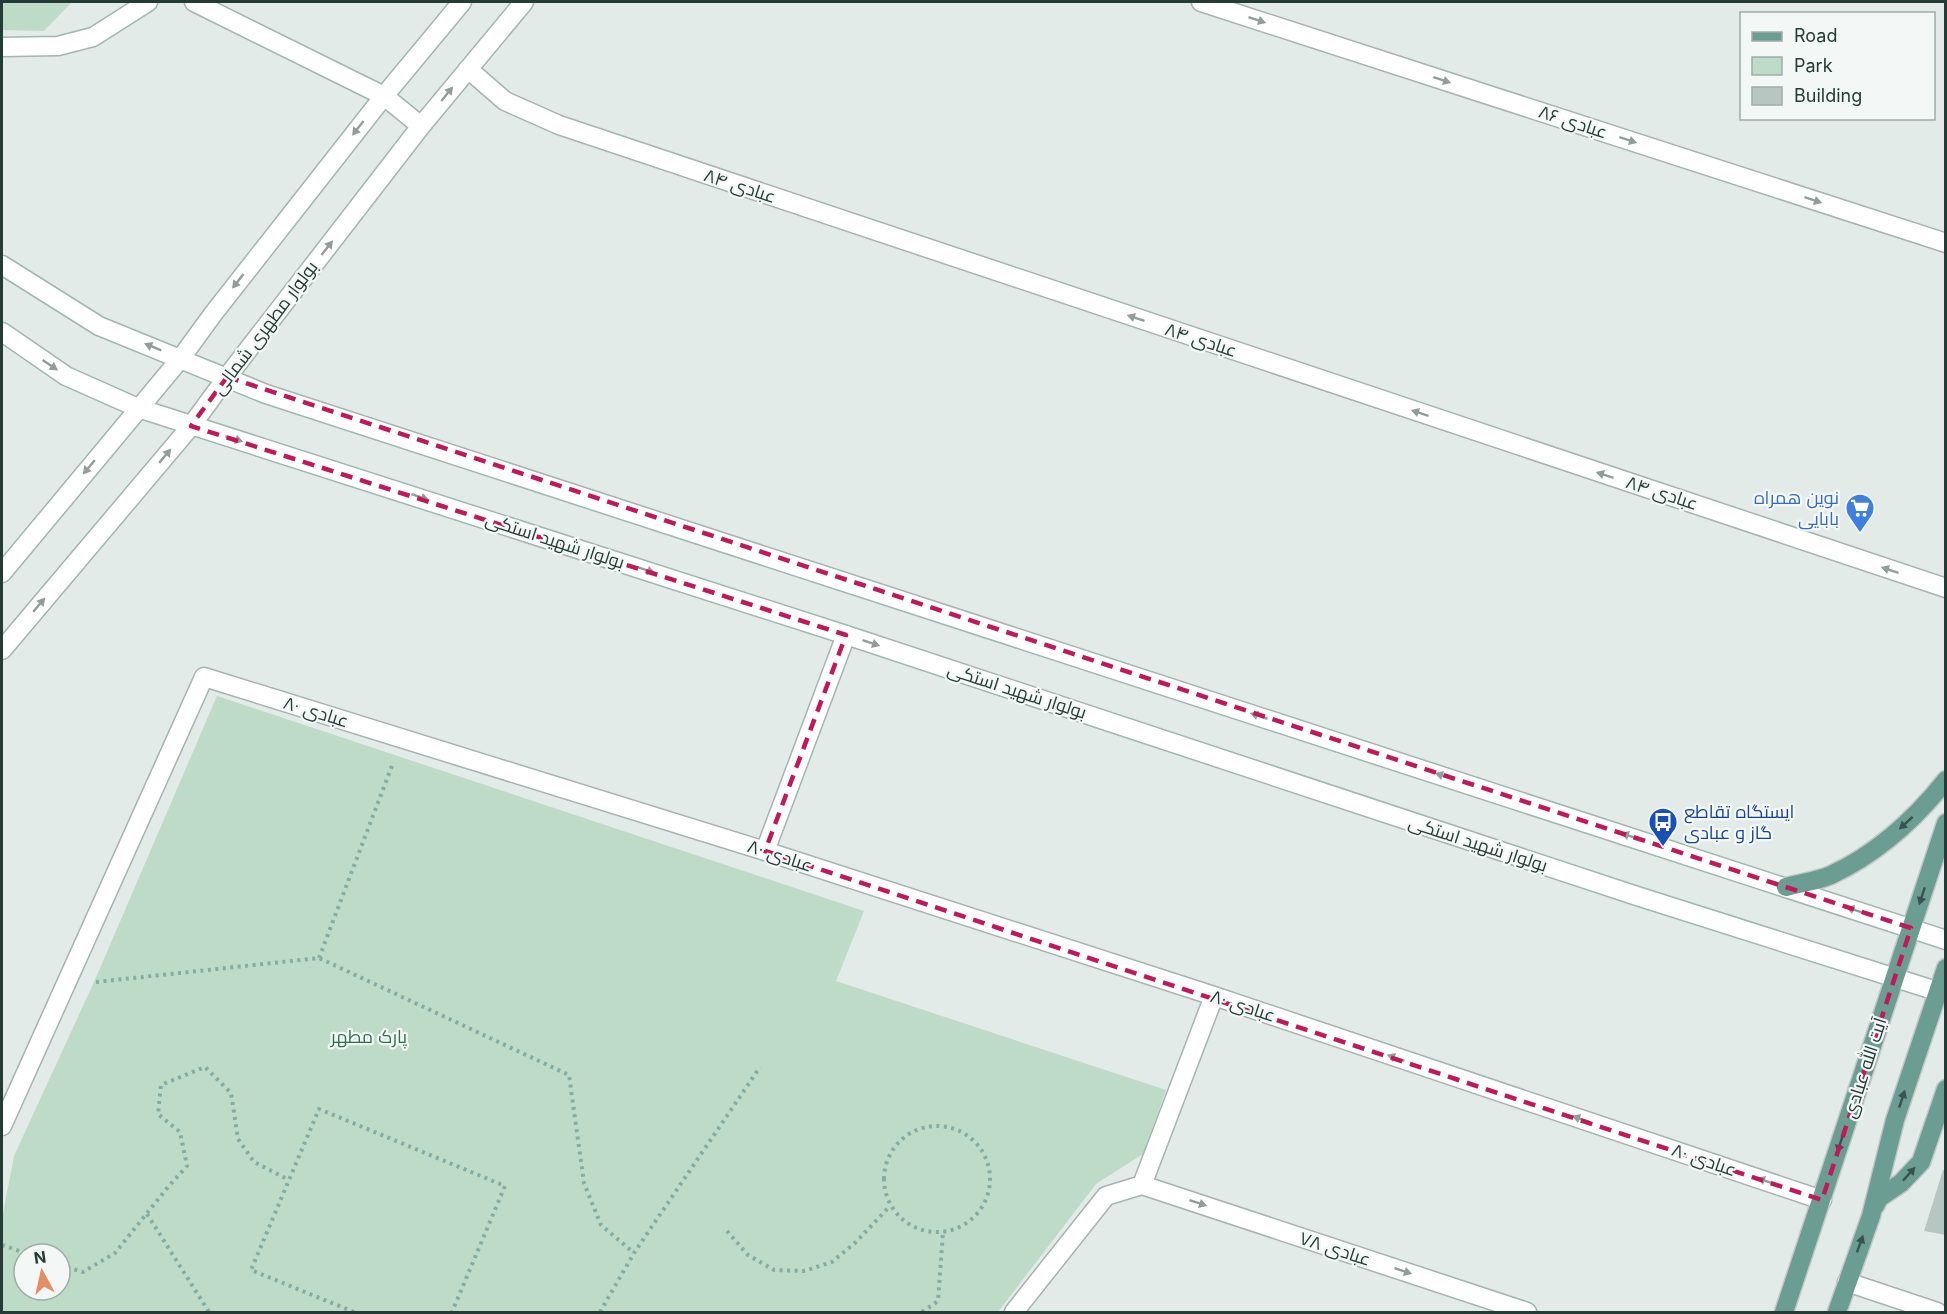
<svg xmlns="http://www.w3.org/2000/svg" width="1947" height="1314" font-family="Inter,Cairo,sans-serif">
  <rect width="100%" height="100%" fill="#e3ebe8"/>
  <!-- green -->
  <path fill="#bddbc7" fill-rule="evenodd" d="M2,2H72L44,31L2,30Z
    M217,696L864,911L836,981L1166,1090L1143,1154L1096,1184L998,1312H2V1219L14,1156L94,982ZM24,1254H60V1290H24Z"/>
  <!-- building -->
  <path fill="#b8c6c1" d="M1943,1170L1946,1171V1235L1924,1231Z"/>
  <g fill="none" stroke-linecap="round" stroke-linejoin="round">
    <!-- street casing -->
    <g stroke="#a6b3af" stroke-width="21">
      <path id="street" d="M1201,2L1946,243
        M468,69L505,101L559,125L1946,588
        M765,851L846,635
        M2,1126L204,677L765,851L1214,996L1822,1200
        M1142,1185L1527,1312
        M1847,1282L1937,1312
        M1014,1312L1106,1196L1142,1185L1214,996"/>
    </g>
    <!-- secondary casing -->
    <g stroke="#a2b6b0" stroke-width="21">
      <path id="secondary" d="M194,2L384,96L421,126
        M2,47L58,46L93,37L148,2
        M2,265L99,326L266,394L1946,940
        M2,332L66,376L138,408L846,635L1637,896L1946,994
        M2,573L181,358L213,314L384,96L462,2
        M2,650L191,426L227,377L421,126L524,2"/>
    </g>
    <!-- primary casing -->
    <g stroke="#c2c8c7" stroke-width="21">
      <path id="primary" d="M1786,887C1800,883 1818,881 1831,875C1876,854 1915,819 1946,780
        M1875,1206L1879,1198L1901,1183L1921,1162L1946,1089
        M1784,1312L1946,823
        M1837,1312L1871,1216L1895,1120L1946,968"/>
    </g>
    <!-- path -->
    <path stroke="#85aca3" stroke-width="4" stroke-dasharray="3 4.5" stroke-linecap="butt" d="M319,958L393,763
      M96,982L319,958L569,1075L584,1183L601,1225L634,1253
      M884 1179a53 53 0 1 1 106 0a53 53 0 1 1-106 0Z
      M147,1214L209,1312
      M727,1231L748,1255L774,1270L804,1271L832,1262L856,1242L890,1206
      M2,1245L28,1254
      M60,1265L83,1272L115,1253L168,1187L187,1166L180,1132L158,1114L161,1085L205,1067L231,1093L238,1139L254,1162L289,1180
      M354,1312L251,1270L319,1109L505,1186L452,1312
      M600,1312L634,1253L760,1067
      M922,1312L938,1301L943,1232"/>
    <!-- street -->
    <use href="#street" stroke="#fff" stroke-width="18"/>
    <!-- secondary -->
    <use href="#secondary" stroke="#fff" stroke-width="18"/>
    <!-- primary -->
    <use href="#primary" stroke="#6b9d93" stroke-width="18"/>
  </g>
  <!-- one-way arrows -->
  <defs><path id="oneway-solid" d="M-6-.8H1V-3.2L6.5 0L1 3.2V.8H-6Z" transform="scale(1.5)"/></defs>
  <g fill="#929d9a">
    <use href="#oneway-solid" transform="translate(1257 20) rotate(18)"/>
    <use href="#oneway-solid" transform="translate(1442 80) rotate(18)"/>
    <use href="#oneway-solid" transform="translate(447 94) rotate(-51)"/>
    <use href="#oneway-solid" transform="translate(358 128) rotate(128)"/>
    <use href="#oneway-solid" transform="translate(1628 140) rotate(18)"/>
    <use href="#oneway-solid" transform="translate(1813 200) rotate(18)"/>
    <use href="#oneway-solid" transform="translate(327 248) rotate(-52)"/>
    <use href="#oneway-solid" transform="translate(238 281) rotate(128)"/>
    <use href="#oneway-solid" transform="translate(1136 318) rotate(-162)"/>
    <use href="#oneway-solid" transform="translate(153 347) rotate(-158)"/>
    <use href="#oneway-solid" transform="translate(50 365) rotate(34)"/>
    <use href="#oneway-solid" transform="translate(1420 413) rotate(-162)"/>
    <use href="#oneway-solid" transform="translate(234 439) rotate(17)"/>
    <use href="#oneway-solid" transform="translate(165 456) rotate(-50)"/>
    <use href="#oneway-solid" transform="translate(89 467) rotate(130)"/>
    <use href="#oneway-solid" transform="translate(1605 475) rotate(-162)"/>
    <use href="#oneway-solid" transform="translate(420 497) rotate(18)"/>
    <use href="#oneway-solid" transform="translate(646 570) rotate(18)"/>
    <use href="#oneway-solid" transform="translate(1890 570) rotate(-162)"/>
    <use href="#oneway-solid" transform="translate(39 605) rotate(-50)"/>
    <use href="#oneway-solid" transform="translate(871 643) rotate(18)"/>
    <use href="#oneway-solid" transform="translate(1259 716) rotate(-162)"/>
    <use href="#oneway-solid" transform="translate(1444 776) rotate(-162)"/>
    <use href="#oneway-solid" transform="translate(1630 836) rotate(-162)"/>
    <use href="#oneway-solid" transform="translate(1855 910) rotate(-162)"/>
    <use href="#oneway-solid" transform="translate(1396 1058) rotate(-161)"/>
    <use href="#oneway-solid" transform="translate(1581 1119) rotate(-161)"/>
    <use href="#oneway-solid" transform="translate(1766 1181) rotate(-161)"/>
    <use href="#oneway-solid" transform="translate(1198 1203) rotate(18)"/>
    <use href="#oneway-solid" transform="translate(1403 1271) rotate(18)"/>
  </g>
  <g fill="#36544d">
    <use href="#oneway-solid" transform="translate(1906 823) rotate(138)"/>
    <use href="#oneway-solid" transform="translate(1922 896) rotate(108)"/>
    <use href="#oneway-solid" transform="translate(1902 1099) rotate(-72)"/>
    <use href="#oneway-solid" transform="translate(1840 1144) rotate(108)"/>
    <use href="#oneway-solid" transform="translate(1909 1174) rotate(-48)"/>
    <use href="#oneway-solid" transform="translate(1860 1244) rotate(-70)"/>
  </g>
  <!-- marked area -->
  <path fill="none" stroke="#c2185b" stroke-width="4.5" stroke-dasharray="12 8" stroke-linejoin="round" d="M227,377L1911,928L1822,1200L765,851L846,635L191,426Z"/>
  <!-- icons -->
  <defs>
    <g id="supermarket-pin" transform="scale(1.5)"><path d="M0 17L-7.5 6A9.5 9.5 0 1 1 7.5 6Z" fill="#3f7fe0" stroke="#f3f8f6"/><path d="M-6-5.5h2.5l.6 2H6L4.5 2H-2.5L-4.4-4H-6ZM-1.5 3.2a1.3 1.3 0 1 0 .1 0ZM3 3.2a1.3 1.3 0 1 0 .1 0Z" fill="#fff"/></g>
    <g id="bus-pin" transform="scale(1.5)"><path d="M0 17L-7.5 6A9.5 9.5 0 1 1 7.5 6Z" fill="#1a4fb4" stroke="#f3f8f6"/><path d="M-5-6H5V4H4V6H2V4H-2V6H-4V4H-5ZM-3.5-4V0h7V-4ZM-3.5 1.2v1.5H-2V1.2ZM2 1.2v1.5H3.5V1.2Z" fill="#fff"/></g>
  </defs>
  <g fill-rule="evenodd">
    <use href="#supermarket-pin" x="1860" y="508"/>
    <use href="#bus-pin" x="1663" y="822"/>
  </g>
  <g text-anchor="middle" stroke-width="4.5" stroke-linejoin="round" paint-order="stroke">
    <!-- street labels -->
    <g font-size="18" fill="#243b36" stroke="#f3f8f6">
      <text transform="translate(1573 122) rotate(18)" y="6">عبادی ۸۶</text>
      <text transform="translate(740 186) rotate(18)" y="6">عبادی ۸۴</text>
      <text transform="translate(265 328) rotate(-53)" y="6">بولوار مطهری شمالی</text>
      <text transform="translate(1201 340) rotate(18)" y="6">عبادی ۸۴</text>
      <text transform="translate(1662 493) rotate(18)" y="6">عبادی ۸۴</text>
      <text transform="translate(555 541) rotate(18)" y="6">بولوار شهید استکی</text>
      <text transform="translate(1017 691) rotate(18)" y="6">بولوار شهید استکی</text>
      <text transform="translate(316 712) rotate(17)" y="6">عبادی ۸۰</text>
      <text transform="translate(1478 844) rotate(18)" y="6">بولوار شهید استکی</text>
      <text transform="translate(780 856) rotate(18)" y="6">عبادی ۸۰</text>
      <text transform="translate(1243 1006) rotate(18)" y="6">عبادی ۸۰</text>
      <text transform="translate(1865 1068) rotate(-72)" y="6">آیت الله عبادی</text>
      <text transform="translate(1704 1160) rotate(19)" y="6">عبادی ۸۰</text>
      <text transform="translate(1335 1249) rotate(18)" y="6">عبادی ۷۸</text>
    </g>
    <!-- shop labels -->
    <g font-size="18" fill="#366cbe" stroke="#f3f8f6" text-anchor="end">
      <text x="1839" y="504">نوین همراه<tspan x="1839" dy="21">بابایی</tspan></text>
    </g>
    <!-- transit labels -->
    <g font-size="18" fill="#164399" stroke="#f3f8f6" text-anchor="start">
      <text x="1684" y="818">ایستگاه تقاطع<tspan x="1684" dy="21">گاز و عبادی</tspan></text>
    </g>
    <!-- park labels -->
    <g font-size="18" fill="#316f4d" stroke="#f3f8f6">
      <text x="369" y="1043">پارک مطهر</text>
    </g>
  </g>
  <!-- border -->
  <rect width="1947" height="1314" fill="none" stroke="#243b36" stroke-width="6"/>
  <!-- legend -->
  <rect x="1740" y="12" width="195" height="108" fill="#f3f8f6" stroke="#a0aca9" stroke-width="1.5"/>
  <rect x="1752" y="32" width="30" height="9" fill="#6b9d93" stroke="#a0aca9" stroke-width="1.5"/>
  <text x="1794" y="42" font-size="18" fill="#243b36">Road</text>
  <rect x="1752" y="57" width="30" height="18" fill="#bddbc7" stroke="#a0aca9" stroke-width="1.5"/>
  <text x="1794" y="72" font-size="18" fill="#243b36">Park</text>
  <rect x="1752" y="87" width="30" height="18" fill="#b8c6c1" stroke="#a0aca9" stroke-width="1.5"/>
  <text x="1794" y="102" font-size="18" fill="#243b36">Building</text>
  <!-- north arrow -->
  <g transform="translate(42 1272) rotate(352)"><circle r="28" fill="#f3f8f6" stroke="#a0aca9" stroke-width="1.5"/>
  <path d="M0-4.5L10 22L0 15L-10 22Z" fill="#e78d65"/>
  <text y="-9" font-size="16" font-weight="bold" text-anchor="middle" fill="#243b36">N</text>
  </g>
</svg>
